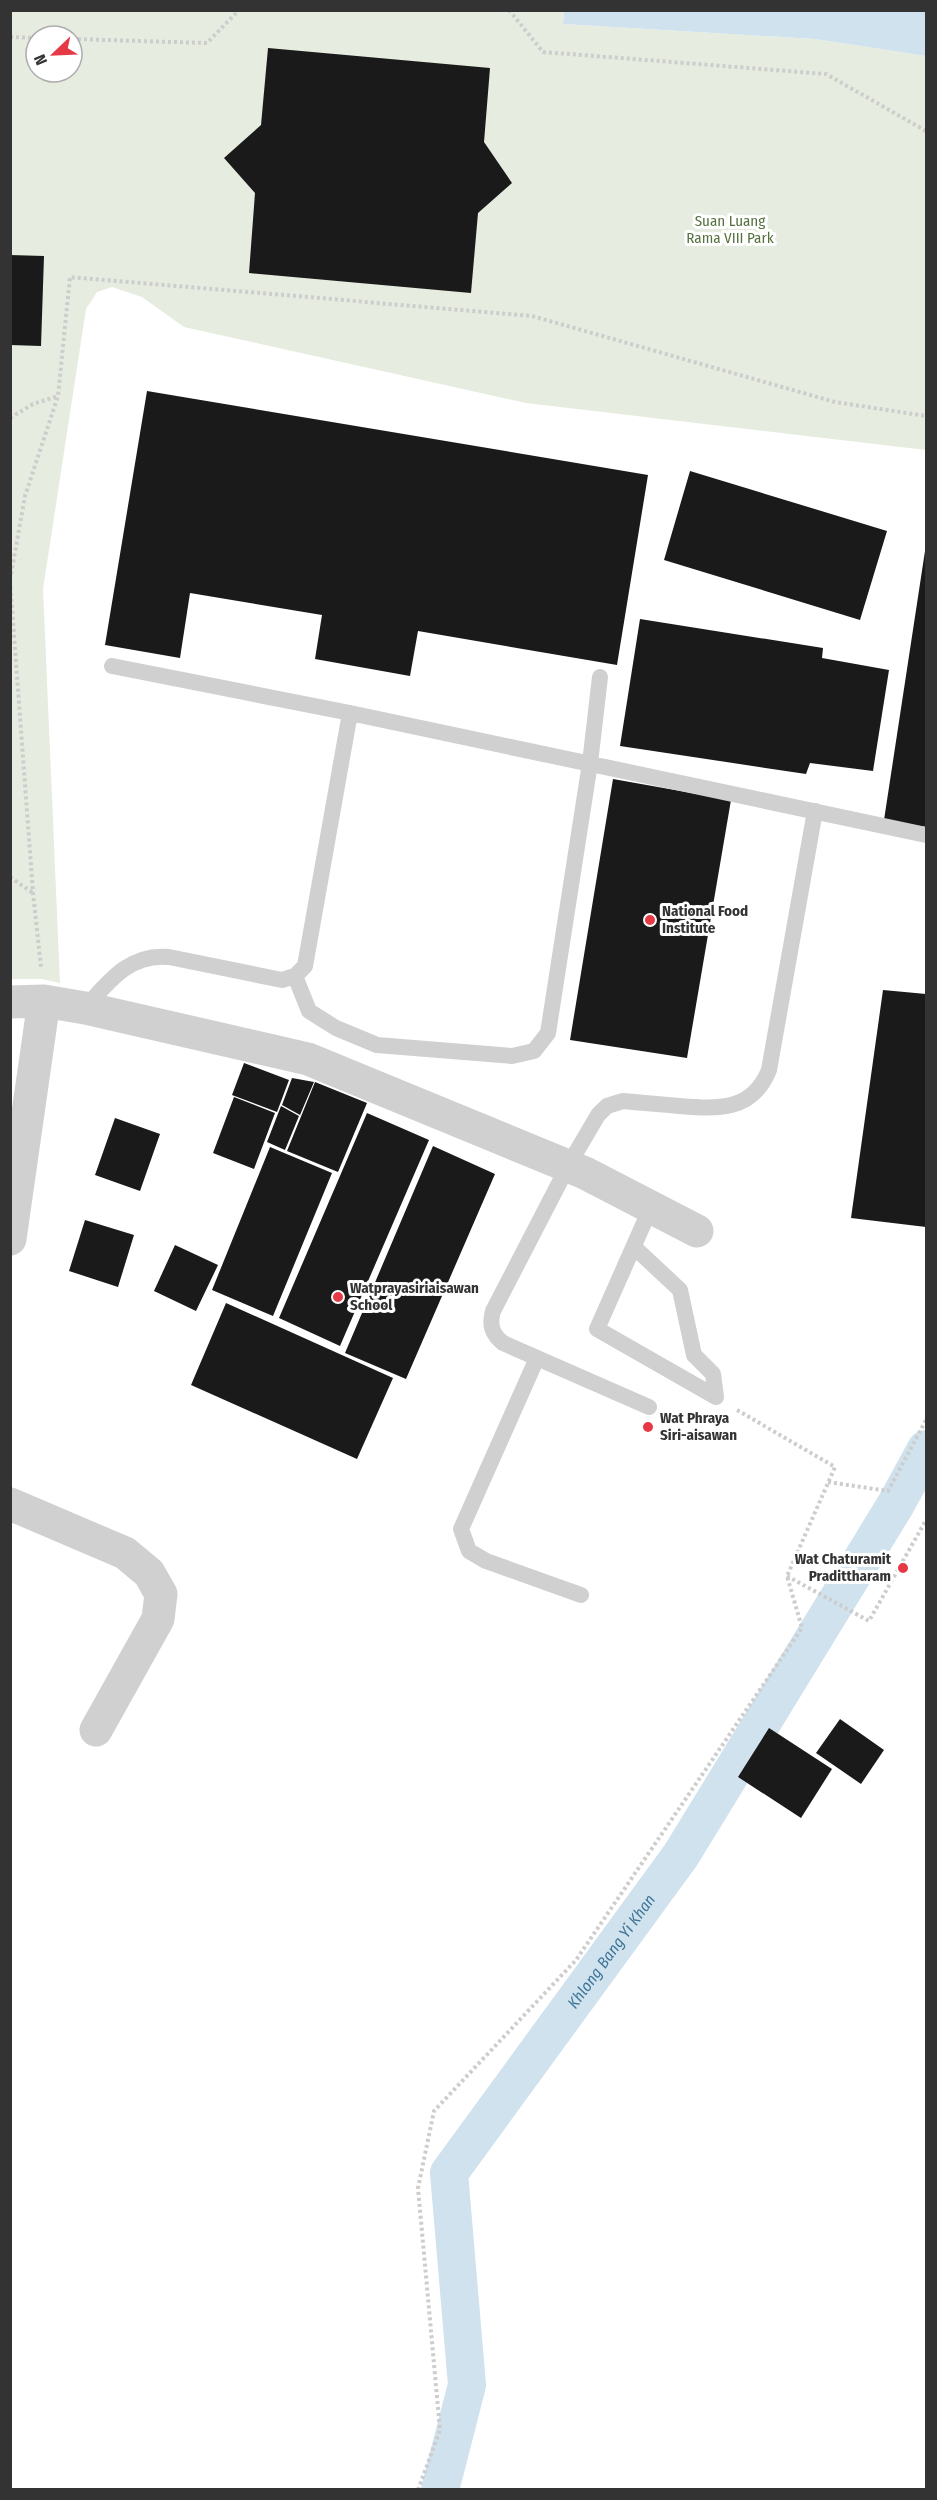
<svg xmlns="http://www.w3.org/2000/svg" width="937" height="2500" font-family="'Fira Sans Condensed',sans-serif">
  <rect width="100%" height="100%" fill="#fff"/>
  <!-- green -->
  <path fill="#e6ecdf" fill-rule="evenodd" d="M11,11H564L563,24L815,39L926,56V450L526,403L184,327L142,297L112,287L97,292L86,309L43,589L60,983L42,979H11ZM36,36H72V72H36Z"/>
  <!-- water -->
  <path fill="#cfe2ee" d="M564,10L926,11V56L815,39L563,24Z"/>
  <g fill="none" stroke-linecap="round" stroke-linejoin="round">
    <!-- canal -->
    <path stroke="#cfe2ee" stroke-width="38" id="s1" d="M440,2490L467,2385L449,2173L681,1855L896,1504L926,1449"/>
  </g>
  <!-- building -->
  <path fill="#1a1a1a" d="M268,48L490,68L484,142L512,183L478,213L471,293L249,273L255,193L224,158L261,125Z
    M10,255L44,256L41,346L10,345Z
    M147,391L648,475L617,665L418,631L410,676L315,659L322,615L190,593L180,658L105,645Z
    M690,471L887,531L860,620L664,560Z
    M925,551H926V827L884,820Z
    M640,619L823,648L822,658L889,670L873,771L810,763L806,774L620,746Z
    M613,779L731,800L687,1058L570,1040Z
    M883,990L926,994V1227L851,1218Z
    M244,1063L289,1080L277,1112L232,1095Z
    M292,1078L314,1082L300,1115L282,1105Z
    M315,1082L367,1103L338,1172L287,1151Z
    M234,1097L275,1113L254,1169L213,1153Z
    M281,1106L299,1116L285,1150L267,1142Z
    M367,1113L429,1140L340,1346L279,1318Z
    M115,1118L160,1134L140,1191L95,1175Z
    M433,1146L495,1174L406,1379L345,1353Z
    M270,1147L332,1173L273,1316L212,1290Z
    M85,1220L134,1235L118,1287L69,1271Z
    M175,1245L218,1265L196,1311L154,1291Z
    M226,1303L393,1378L357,1459L191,1385Z
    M840,1719L884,1750L861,1784L816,1753Z
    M769,1728L832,1769L801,1818L738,1777Z"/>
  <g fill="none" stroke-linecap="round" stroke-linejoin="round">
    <!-- path -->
    <path stroke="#cdcdcd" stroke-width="4" stroke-dasharray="3 3" stroke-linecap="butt" d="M509,10L543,52L826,74L926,131
      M10,37L36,38
      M72,39L207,43L239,10
      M10,418L33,404L58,396
      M10,580L25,496L58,396L70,277L532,316L835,402L926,416
      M10,581L33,893L41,967
      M10,877L33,893
      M828,1482L888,1491L926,1420
      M787,1576L869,1621L926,1520
      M418,2490L440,2430L418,2188L434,2111L576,1960L802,1628L787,1576L835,1467L737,1410"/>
    <!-- lane -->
    <path stroke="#d0d0d0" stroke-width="16" d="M112,666L350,713
      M295,976L309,1011L336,1028L377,1045L512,1056L534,1051L548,1033L590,763L600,677
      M85,1008C109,981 130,953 169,957L282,980L295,976L305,966L350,713L926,835
      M651,1207L597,1329L716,1397
      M634,1247L680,1290L694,1355L713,1374L716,1397
      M537,1358L461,1529L469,1551L486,1561L581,1595
      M649,1407L503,1343C492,1334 489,1325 493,1311L568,1166L598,1115L607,1106L623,1101C642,1103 660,1104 679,1106C717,1109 752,1112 769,1070L815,811"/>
    <!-- street -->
    <path stroke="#d0d0d0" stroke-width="33" d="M10,1002L44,1001L85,1008L308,1059L585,1173L697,1231
      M10,1239L44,1001
      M10,1504L125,1553L149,1573L161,1594L158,1619L96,1730"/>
  </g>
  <!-- markers -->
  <g fill="#e63946" stroke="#fff" stroke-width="2">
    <circle cx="650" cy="920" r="6"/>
    <circle cx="338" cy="1297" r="6"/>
    <circle cx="648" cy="1427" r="6"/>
    <circle cx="903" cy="1568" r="6"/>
  </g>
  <g text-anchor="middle" stroke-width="6" stroke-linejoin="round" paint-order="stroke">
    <!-- park labels -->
    <g font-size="15" fill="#56703f" stroke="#fff">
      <text x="730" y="226">Suan Luang<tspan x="730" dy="17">Rama VIII Park</tspan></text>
    </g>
    <!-- poi labels -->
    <g font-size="15" font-weight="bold" fill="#333" stroke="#fff" text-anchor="start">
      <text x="662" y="916">National Food<tspan x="662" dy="17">Institute</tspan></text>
      <text x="350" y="1293">Watprayasiriaisawan<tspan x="350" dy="17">School</tspan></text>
      <text x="660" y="1423">Wat Phraya<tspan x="660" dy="17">Siri-aisawan</tspan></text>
      <text x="891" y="1564" text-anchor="end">Wat Chaturamit<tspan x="891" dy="17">Pradittharam</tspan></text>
    </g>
    <!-- water labels -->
    <g font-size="16" font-style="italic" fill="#3f7597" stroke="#fff">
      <text dy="6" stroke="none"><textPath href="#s1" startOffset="596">Khlong Bang Yi Khan</textPath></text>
    </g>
  </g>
  <!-- border -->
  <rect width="937" height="2500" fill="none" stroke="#333333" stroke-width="24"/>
  <!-- north arrow -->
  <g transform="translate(54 54) rotate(247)"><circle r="28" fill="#ffffff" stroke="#adadad" stroke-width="1.5"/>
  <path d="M0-4.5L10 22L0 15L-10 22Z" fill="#e63946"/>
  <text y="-9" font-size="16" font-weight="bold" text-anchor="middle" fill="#333333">N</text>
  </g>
</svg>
